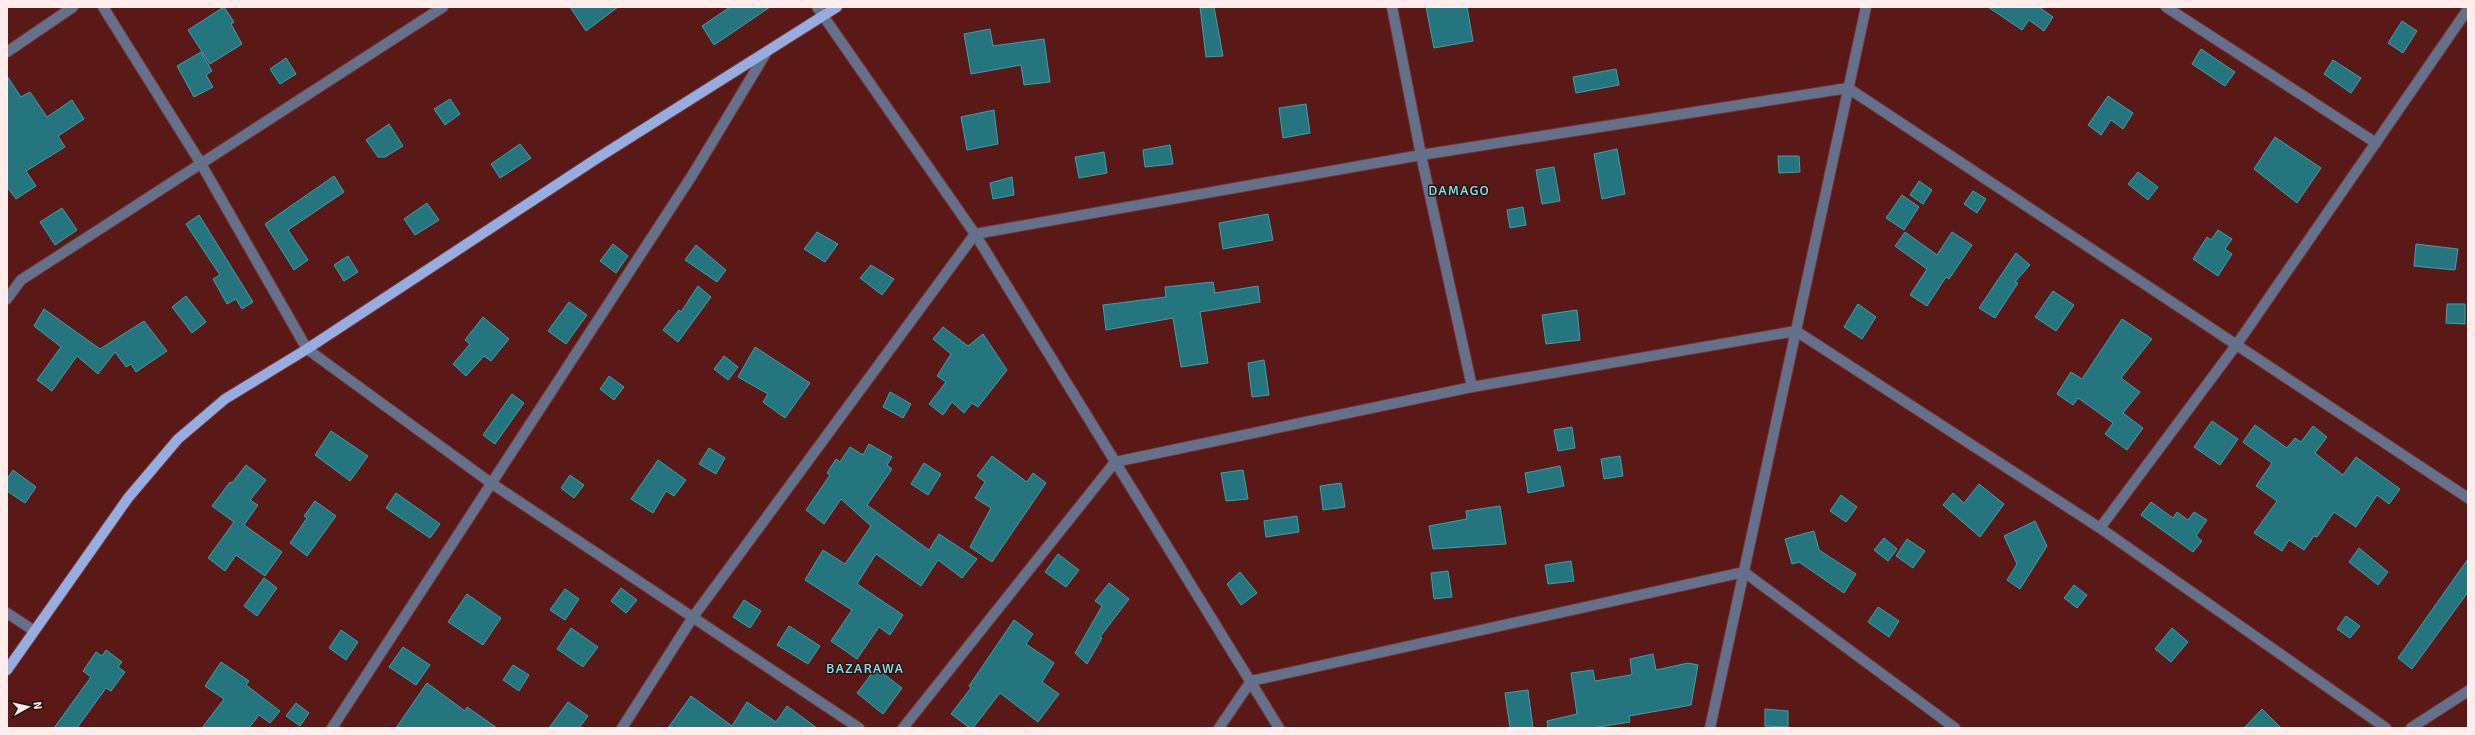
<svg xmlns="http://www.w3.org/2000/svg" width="2475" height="735" font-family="Signika,sans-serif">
  <rect width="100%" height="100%" fill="#5a1916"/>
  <!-- building -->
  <path fill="#25757e" stroke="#3aa2af" d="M224,7L234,22L231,24L242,44L210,64L188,30Z
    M570,7H618L586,31Z
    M730,7H770L714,45L702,26Z
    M1200,7H1214L1223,56L1206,57Z
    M1426,7H1467L1473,41L1434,48Z
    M1988,7H2039L2053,17L2044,31L2029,20L2022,30Z
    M2402,21L2417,31L2403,53L2388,43Z
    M990,29L993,46L1044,39L1050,82L1024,85L1021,65L971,74L964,34Z
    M2201,49L2235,72L2225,86L2192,64Z
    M201,52L212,71L206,75L213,87L194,97L177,66Z
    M286,58L296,74L280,84L270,69Z
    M2333,60L2361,78L2351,93L2324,74Z
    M1616,69L1619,85L1576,93L1573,77Z
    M7,76L21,97L30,92L47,117L72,100L84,119L58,136L65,147L26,171L36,186L16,199L7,187Z
    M2108,96L2133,113L2123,129L2111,120L2101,135L2088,125Z
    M450,99L460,114L445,125L434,109Z
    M1306,104L1310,133L1283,138L1279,108Z
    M994,110L998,144L967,150L961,117Z
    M389,124L403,146L385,157H378L366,140Z
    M2275,137L2321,168L2297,203L2254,169Z
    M520,144L531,158L500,178L491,164Z
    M1170,145L1173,164L1145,167L1143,150Z
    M1617,149L1625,194L1602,199L1594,154Z
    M1104,152L1107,173L1079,178L1075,157Z
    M1778,156H1799L1800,172L1779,173Z
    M1554,167L1560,201L1542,204L1536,170Z
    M2138,172L2158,187L2148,200L2128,184Z
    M334,176L344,192L288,230L308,260L294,270L265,224Z
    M1012,177L1014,195L993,199L990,183Z
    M1919,181L1932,190L1923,204L1910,195Z
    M1973,191L1986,199L1977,213L1964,204Z
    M1902,195L1919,207L1904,230L1886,218Z
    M427,203L439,220L415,235L404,219Z
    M1523,207L1526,225L1510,228L1507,210Z
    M62,208L77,230L55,245L40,222Z
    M1268,214L1273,240L1223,249L1219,223Z
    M199,215L253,302L242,309L236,299L227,304L213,279L220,275L186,224Z
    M2218,230L2232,239L2225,249L2232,254L2218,276L2193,259L2207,237L2211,240Z
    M817,232L838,244L825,262L804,249Z
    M1905,232L1937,255L1952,232L1972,245L1949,279L1946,277L1927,306L1910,295L1927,269L1895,246Z
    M613,244L628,256L616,273L600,261Z
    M2416,244L2458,249L2455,270L2414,266Z
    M696,245L726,270L717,282L685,260Z
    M2016,253L2030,265L2015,282L2018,283L1995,318L1979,308Z
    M348,256L358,272L344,281L334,265Z
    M871,265L894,279L882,295L860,278Z
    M1213,282L1215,293L1258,286L1260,302L1200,312L1208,363L1181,367L1173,318L1106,330L1103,305L1166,297L1165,287Z
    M698,286L711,297L678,342L663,330L679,310L681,312Z
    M2053,291L2074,305L2056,331L2035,317Z
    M186,296L206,322L192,333L172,307Z
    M569,302L587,315L566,344L548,331Z
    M1858,304L1876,317L1862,339L1844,327Z
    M2447,304H2465V324L2446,323Z
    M44,309L100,349L144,321L167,351L136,372L131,364L126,367L115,352L98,374L77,356L52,391L37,380L61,347L34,326Z
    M1577,310L1580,340L1546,344L1542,315Z
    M483,317L509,339L491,361L484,356L466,376L453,364L470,344L465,340Z
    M2122,319L2152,339L2121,378L2140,392L2123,413L2143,428L2127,450L2105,434L2113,423L2078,398L2073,405L2057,394L2071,372L2082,379Z
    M943,327L968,346L983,334L1007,370L978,407L972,403L964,413L952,402L943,415L929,404L946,382L937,376L951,354L933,339Z
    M755,347L810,383L785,418L763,402L768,394L738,377Z
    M724,356L738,367L728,380L714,369Z
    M1264,360L1269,395L1252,397L1248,363Z
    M609,376L624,387L614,400L600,389Z
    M890,392L911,404L903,418L883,407Z
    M512,394L524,403L495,444L483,435Z
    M2212,421L2238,439L2220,465L2194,447Z
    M2255,425L2287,448L2295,438L2301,442L2313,426L2327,437L2315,453L2343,475L2356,457L2400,489L2389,504L2377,495L2356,527L2334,512L2317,537L2314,536L2304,550L2289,540L2282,551L2254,533L2277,501L2256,486L2272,463L2243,442Z
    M1572,427L1575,448L1558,451L1554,430Z
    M331,431L368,456L350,481L315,455Z
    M869,444L892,457L887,465L892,469L867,505L929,550L939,534L977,559L962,578L938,560L921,586L876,554L857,584L903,615L890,635L879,627L857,659L831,641L852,610L805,580L823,550L845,564L871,526L841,499L824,524L806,510L830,475L827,473L836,459L840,462L850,447L863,455Z
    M709,448L725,458L716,474L699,464Z
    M992,456L1027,482L1033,473L1046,483L992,562L970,547L991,508L975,498L985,482L977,476Z
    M1620,456L1623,476L1604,479L1601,459Z
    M658,460L686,480L674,496L666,491L653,513L631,499Z
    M924,463L941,474L928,495L911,484Z
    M246,465L266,480L250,500L258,505L244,525L282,552L265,576L236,555L225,571L208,558L234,522L212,506L230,482L232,483Z
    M1560,466L1564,486L1528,493L1525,473Z
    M13,470L36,487L25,503L7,491V479Z
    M1243,470L1248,499L1226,501L1221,473Z
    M570,475L584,485L574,498L561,488Z
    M1341,483L1345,507L1323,510L1320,486Z
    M1979,484L2004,504L1980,537L1943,505L1953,493L1964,503Z
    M396,493L440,524L430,538L386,508Z
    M1841,495L1857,507L1846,522L1830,511Z
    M315,501L336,516L307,556L290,543L307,518L304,516Z
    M2151,502L2173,518L2177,512L2188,520L2194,512L2207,520L2196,536L2202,541L2193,552L2141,515Z
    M1500,506L1506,544L1433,549L1429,526L1467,519L1466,511Z
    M1297,516L1299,532L1266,537L1264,521Z
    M2035,521L2047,546L2020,589L2007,580L2017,564L2004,536Z
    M1814,531L1819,550L1856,574L1844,593L1799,562L1792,564L1785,539Z
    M1884,538L1897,549L1888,561L1874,550Z
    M1907,539L1925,551L1913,568L1896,556Z
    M2359,548L2388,572L2378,585L2349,562Z
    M1058,554L1079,570L1066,587L1045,572Z
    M2468,559V592L2412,669L2398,658Z
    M1571,561L1574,581L1548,584L1545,565Z
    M1448,571L1452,597L1434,599L1431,573Z
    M1240,572L1257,593L1241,605L1227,584Z
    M264,578L277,588L257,616L244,606Z
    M1109,583L1129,599L1100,637L1102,638L1087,664L1075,653L1102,606L1095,601Z
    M2074,585L2087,595L2077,608L2064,598Z
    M621,588L637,600L626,613L611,601Z
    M565,589L579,599L565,620L550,610Z
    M467,594L501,618L483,645L448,622Z
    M744,600L761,611L750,628L733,617Z
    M1878,607L1899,621L1889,637L1868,622Z
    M2346,616L2360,626L2350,638L2337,629Z
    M1014,620L1033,634L1026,644L1054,663L1042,682L1059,694L1038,722L1000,693L973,728H970L951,714L971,688L969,686Z
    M789,626L820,646L808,664L777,645Z
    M571,628L598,647L583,667L557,649Z
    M2172,628L2188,642L2171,662L2155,649Z
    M341,630L358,642L346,660L329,648Z
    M403,647L430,665L416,685L389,667Z
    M106,650L122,662L118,667L125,672L111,691L106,688L77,728H54L91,677L83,671L96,652L102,656Z
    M1653,654L1656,670L1688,663L1698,665L1691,705L1629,716L1630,722L1592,728H1548L1547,721L1577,714L1571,673L1593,670L1595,681L1630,675L1632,674L1630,659Z
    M221,662L249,681L246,685L280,711L270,723L259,715L249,728H202L224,699L205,686Z
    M513,665L529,675L519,691L503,680Z
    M876,668L902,688L883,714L857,693Z
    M427,683L465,711L467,707L497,728H396Z
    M1528,690L1533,728H1510L1505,693Z
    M691,696L732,726L747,702L776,722L787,706L817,728H668Z
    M568,702L588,716L579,728H549Z
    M296,703L309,713L300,726L286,716Z
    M1765,709L1788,711V727L1765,726Z
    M2262,709L2281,728H2244Z"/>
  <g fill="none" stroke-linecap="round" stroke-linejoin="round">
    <!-- minor casing -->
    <g stroke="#713734" stroke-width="12">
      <path id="minor" d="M103,7L200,162L307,349L491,483L859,728
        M817,7L975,234L1279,728
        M1392,7L1421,155L1472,387
        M2166,7L2376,143
        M7,52L73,7
        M7,299L21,280L443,7
        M2100,528L2237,344L2468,9
        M7,613L33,630
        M332,728L693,174L766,53
        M622,728L693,617L975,234L1421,155L1848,88L2468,498
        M903,728L1115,462L1472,387L1796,331L2100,528L2386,728
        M1219,728L1251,681L1744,572L1955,728
        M1710,728L1866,7
        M2411,728L2468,691"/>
    </g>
    <!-- major casing -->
    <g stroke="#713734" stroke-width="12">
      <path id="major" d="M7,670L128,498L178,439L225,399L307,349L596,159L837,7"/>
    </g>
    <!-- minor -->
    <use href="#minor" stroke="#65718b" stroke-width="10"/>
    <!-- major -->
    <use href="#major" stroke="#97ade2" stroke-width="10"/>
  </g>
  <g text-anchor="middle" stroke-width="3" stroke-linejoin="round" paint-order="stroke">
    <!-- quarter labels -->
    <g font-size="14" letter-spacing="1" fill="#7be5f3" stroke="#2d110e">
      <text x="1459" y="195">DAMAGO</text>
      <text x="865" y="673">BAZARAWA</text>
    </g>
  </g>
  <!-- border -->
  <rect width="2475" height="735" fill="none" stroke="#feedeb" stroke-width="16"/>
  <!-- north arrow -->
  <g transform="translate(28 707) rotate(82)" stroke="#2d110e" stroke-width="3" paint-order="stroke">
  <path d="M0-3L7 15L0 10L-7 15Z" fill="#feedeb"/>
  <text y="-6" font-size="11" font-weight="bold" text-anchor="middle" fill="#feedeb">N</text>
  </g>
</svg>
